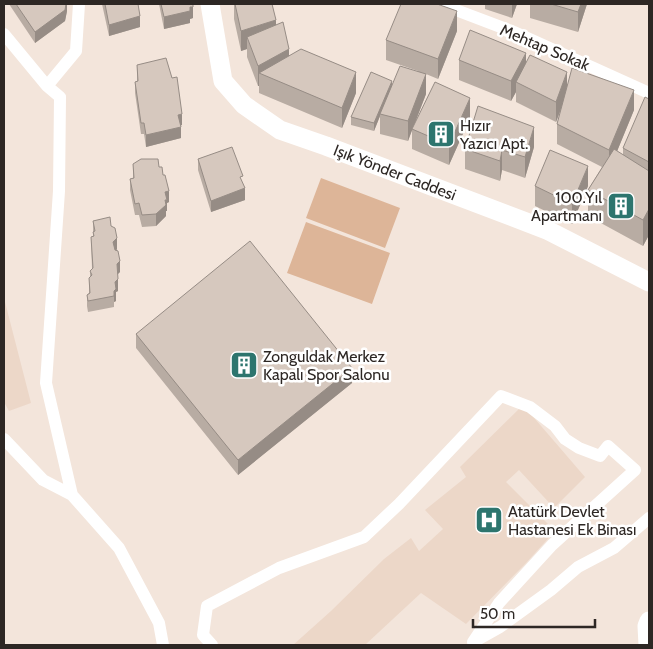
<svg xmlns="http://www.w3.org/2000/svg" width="653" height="649" font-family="Cabin,sans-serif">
  <rect width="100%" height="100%" fill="#f3e5db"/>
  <!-- built -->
  <path fill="#ecd7c8" d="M4,298L31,403L9,411L4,402Z
    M523,405L585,477L554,508L519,470L506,482L555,531L526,563L466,624L421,593L365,645H293L331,611L384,559L411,538L419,551L443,529L425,510L466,477L460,467Z"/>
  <!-- green -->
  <path fill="#ddb598" d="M321,178L400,208L385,248L306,218Z
    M306,222L390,253L372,304L287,273Z"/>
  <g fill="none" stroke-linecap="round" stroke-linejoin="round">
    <!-- street -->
    <path stroke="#fff" stroke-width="12" d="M79,4L76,51L47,86L60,97L59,191L46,383L72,495L119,548L159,623L163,645
      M440,4L514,32L649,93
      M4,34L47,86
      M4,439L43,480L72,495
      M475,641L500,627L551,590L578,567L614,548L649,518
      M212,645L203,635L207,606L279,568L364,537L399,504L501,396L530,407L555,426L565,439L579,448L600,456L608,446L635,470L552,545L499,603L473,642"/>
    <!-- secondary -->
    <path stroke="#fff" stroke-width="19" d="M210,4L223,81L244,105L280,130L326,146L547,230L649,282
      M648,645L647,626L649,621"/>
  </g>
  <!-- wall -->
  <path fill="#b8aca3" d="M9,4H67V11L65,21L35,43Z
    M102,4H138L140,27L109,36Z
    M159,4H193V18L190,19V23L164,29Z
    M234,4H272L276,25L289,56L356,93L342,128L259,93V86H258L247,57V49L241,51L234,19Z
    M485,4H517L512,18L485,9Z
    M530,4H587L578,32L530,18Z
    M457,31L438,79L426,74V94L413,128L470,118L449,165L412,149V129L408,141L380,134V116L374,131L351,125V117L392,85L418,71L386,60V40Z
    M459,60L526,63L567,84L634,110L617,151L623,155V148L649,99V235L643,246L588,216V190L602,167L557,144V124L561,110L556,122L516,102V92L511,101L459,80Z
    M137,65L182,125H180L181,138L146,147L144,134H141L135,93V82L137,81Z
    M534,147L525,178L502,170L500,181L465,169V149Z
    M198,159L243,184L245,200L211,212L198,170Z
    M133,164L159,167L163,175L169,202L167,203V211H166V216L156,226L142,227L139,215H135L130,190V179L133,178Z
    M535,186H588L572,224L535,206Z
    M93,221L111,226L117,249L120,272L117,274L118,291L116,292V301L114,302V307L88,312L87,306V295L89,293V278L90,277V271L92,269L91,237L93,236Z
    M136,334L352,383L238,475L136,348Z"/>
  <!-- shaded-wall -->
  <path fill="#968c85" d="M66,4H67V11L65,21L35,43V32Z
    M512,4H517L512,18Z
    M581,4H587L578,32V12Z
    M190,7H193V18L190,19Z
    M190,11V23L164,29V17Z
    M457,11V31L438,79V59Z
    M140,16V27L109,36V25Z
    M276,20V41L247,37V49L241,51V31Z
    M289,49V70L259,73V86H258V66Z
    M526,53V74L516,82V92L511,101V81Z
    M356,72V93L342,128V108Z
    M567,72V92L556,122V102Z
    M426,74V94L408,141V121Z
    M392,81V88L380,114V116L374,131V123Z
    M634,90V110L609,171V150Z
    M470,98V118L449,165V145Z
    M182,114V125L178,126V115Z
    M181,127V138L146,147V135Z
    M534,127V147L525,178V157Z
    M502,150V170L500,181V161Z
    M588,166V186L572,224V204Z
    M245,188V200L211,212V201Z
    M169,191V202L167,203V211H166V216L156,226V214L165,192Z
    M649,209V235L643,246V220Z
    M117,238V249L113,253V242Z
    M120,261V272L117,275V264Z
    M118,279V291L116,292V301L114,302V291L115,282Z
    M352,368V383L238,475V460Z"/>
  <!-- building -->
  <path fill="#d6c8be" stroke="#968c85" d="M16,4H66L65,10L35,32Z
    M105,4H138L140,16L109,25Z
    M161,4H193V7H190V11L164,17Z
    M235,4H272L276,20L241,31Z
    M401,4H437L457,11L438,59L386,40Z
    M551,4H581L578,12Z
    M283,22L289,49L258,66L247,37Z
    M470,30L526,53L511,81L459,60Z
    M301,49L356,72L342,108L259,73Z
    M530,55L567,72L556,102L516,82Z
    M166,58L172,78L177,77L182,114L178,115L181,127L146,135L144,123H141L135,82L138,81L137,65Z
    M400,66L426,74L408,121L380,114Z
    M572,68L634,90L609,150L557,124Z
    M371,72L392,81L374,123L351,117Z
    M435,82L470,98L449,145L412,129Z
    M645,97L649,99V162L623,148Z
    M478,106L534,127L525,157L502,150L500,161L465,149Z
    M232,147L243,176L240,177L245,188L211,201L198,159Z
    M614,149L649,171V209L643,220L588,190Z
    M550,150L588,166L572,204L535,186Z
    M141,159H158L159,167H162L163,175H165L169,191L165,192L167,200H165L166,205L156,214L142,215L139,203L135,204L130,179L134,178L133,164Z
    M110,217L111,226L115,228L117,238L113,242L115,250L118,251L120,261L117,264L118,279L115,282L116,289L114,291V296L88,301L87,295L90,293L89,278L92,275L90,271L93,268L91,237L94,236L93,232L95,231L93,221Z
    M250,241L352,368L238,460L136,334Z"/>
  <!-- icons -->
  <defs>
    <g id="building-square" transform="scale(1.4375)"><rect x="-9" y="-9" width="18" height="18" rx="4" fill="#2d756e" stroke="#fff"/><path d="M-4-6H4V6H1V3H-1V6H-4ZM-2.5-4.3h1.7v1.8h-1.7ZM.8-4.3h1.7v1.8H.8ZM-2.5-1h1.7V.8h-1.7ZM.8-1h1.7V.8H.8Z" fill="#fff"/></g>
    <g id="hospital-square" transform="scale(1.4375)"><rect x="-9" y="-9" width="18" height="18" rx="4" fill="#2d756e" stroke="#fff"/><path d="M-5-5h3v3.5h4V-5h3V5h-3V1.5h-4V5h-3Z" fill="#fff"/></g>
  </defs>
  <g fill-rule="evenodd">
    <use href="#building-square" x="441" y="134"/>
    <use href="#building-square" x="621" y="206"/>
    <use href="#building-square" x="244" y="365"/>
    <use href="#hospital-square" x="489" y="520"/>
  </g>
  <g text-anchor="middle" stroke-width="5" stroke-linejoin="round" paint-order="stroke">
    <!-- street labels -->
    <g font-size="16" fill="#2d2724" stroke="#fff">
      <text transform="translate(545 47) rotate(23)" y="6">Mehtap Sokak</text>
      <text transform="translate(395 172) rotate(21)" y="6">Işık Yönder Caddesi</text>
    </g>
    <!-- poi labels -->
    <g font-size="16" fill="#2d2724" stroke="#fff" text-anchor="start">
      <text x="460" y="131">Hızır<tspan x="460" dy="18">Yazıcı Apt.</tspan></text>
      <text x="602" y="203" text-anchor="end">100.Yıl<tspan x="602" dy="18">Apartmanı</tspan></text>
      <text x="263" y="362">Zonguldak Merkez<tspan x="263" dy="18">Kapalı Spor Salonu</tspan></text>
      <text x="508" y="517">Atatürk Devlet<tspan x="508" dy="18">Hastanesi Ek Binası</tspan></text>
    </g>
  </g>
  <!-- border -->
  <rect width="653" height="649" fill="none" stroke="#2d2724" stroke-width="10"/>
  <!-- scale -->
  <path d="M473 619v8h122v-8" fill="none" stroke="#2d2724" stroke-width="2.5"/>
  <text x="480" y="619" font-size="15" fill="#2d2724" stroke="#ffffff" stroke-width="4" paint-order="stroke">50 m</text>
</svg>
